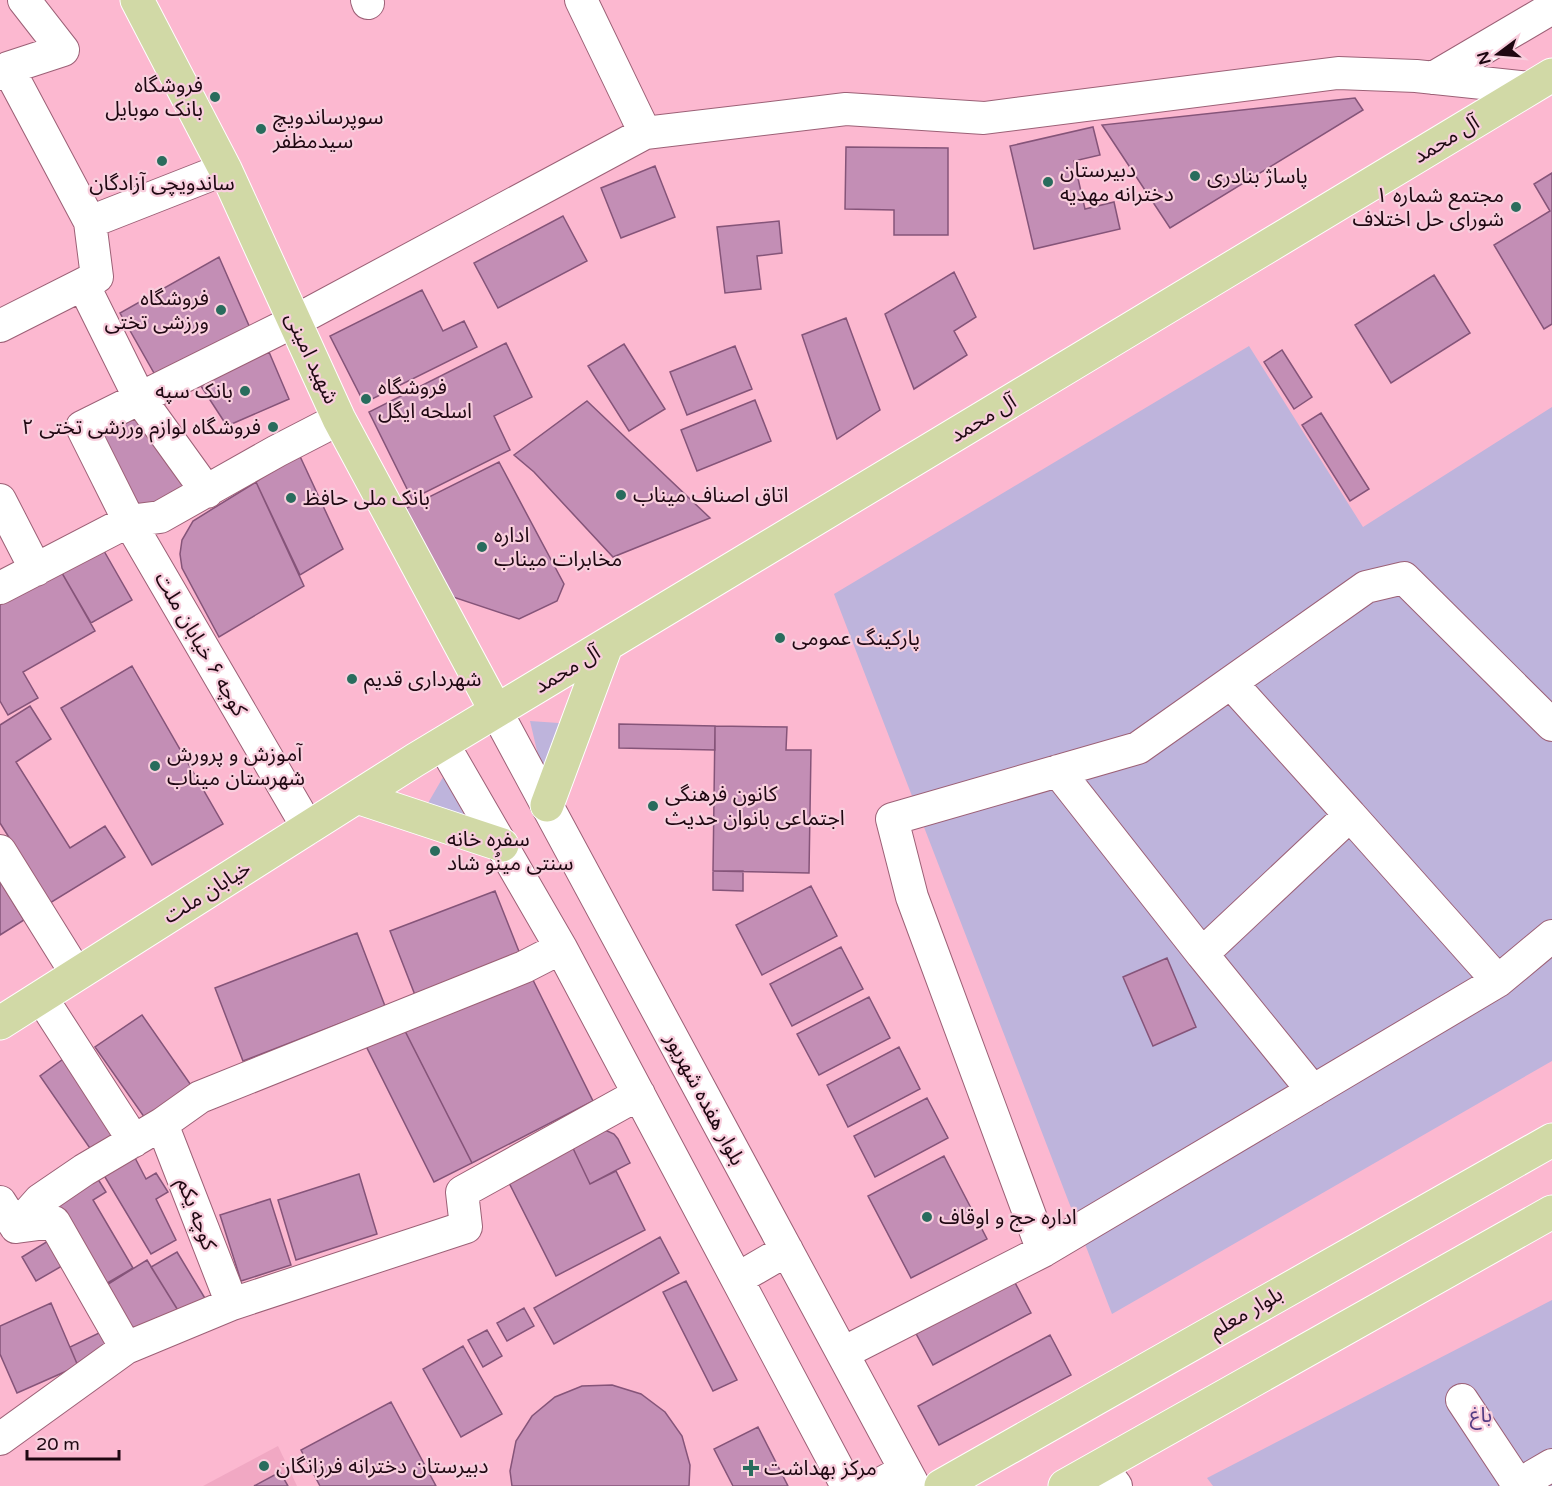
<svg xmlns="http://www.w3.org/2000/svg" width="1552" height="1486" font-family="'Varela Round','Noto Sans Arabic',sans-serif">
  <rect width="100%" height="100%" fill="#fcb8d0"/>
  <!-- built -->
  <path fill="#f1a8c3" d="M278,1446L297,1486H203Z"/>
  <!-- green -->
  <path fill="#beb4dc" d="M1249,346L1363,527L1552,407V1061L1112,1314L834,594Z
    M530,721L573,724L542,772Z
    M446,772L477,818L424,810Z
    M1552,1300V1486H1213L1207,1478Z"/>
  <!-- building -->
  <path fill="#c38eb5" stroke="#855479" stroke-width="1.5" d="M1355,98L1363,110L1170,228L1102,125Z
    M1093,127L1100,155L1074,161L1085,209L1114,202L1120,229L1034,249L1010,146Z
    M846,147L948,148V235H894V210L845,209Z
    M655,166L675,217L621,238L601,188Z
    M1552,173V324L1544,329L1494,245L1550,211L1534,184Z
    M563,216L587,261L498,308L474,263Z
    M779,221L782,253L757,256L761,289L725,293L717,227Z
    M219,257L250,328L158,380L120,313Z
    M954,272L976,317L954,331L967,355L914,389L885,314Z
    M1434,275L1470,333L1391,383L1355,325Z
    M422,290L443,331L464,321L477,347L364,403L330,336Z
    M846,318L880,410L837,439L802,335Z
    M506,343L532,397L494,416L510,450L412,499L369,412Z
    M624,344L665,409L629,431L588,366Z
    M735,346L752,389L687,415L670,372Z
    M1282,350L1312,397L1294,409L1264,362Z
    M269,352L289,399L227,426L199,383Z
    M755,400L771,441L697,471L681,430Z
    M587,401L710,518L613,557L534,472L514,455Z
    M143,411L194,483L136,511L95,434Z
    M1321,413L1369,489L1350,501L1302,425Z
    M298,452L343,549L300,575L256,482Z
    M499,462L564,584L557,601L519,619L444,594L403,510Z
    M256,482L304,586L219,637L182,568L180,554L182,540L193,521Z
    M100,544L132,600L91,623L59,568Z
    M59,568L95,631L23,672L38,698L8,715L0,701V601Z
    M132,666L223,824L152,865L61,708Z
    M30,706L51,739L16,762L70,848L105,826L125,857L50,903L0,823V725Z
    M619,724L715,726V750L619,748Z
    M715,726L787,727L786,750H811L809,873L713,871Z
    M713,871H743V891L713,890Z
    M0,881L24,920L0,935Z
    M811,886L837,936L762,975L736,925Z
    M495,891L520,954L415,995L390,931Z
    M357,933L385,1006L243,1061L215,988Z
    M841,947L863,989L792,1026L770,984Z
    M1167,958L1196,1027L1153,1046L1123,977Z
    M528,970L593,1101L472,1163L402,1025Z
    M869,997L890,1038L819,1075L797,1034Z
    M142,1015L193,1088L147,1121L95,1047Z
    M402,1025L472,1163L434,1182L365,1044Z
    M899,1047L920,1089L848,1127L827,1085Z
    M66,1057L123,1138L96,1157L40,1076Z
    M927,1098L948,1138L875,1177L854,1136Z
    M605,1130L614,1134L618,1139L630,1163L590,1184L570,1142Z
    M570,1142L590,1184L616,1171L645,1230L556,1276L505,1175Z
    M133,1154L146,1179L156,1173L168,1192L156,1199L176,1240L151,1254L102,1172Z
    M944,1156L987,1239L911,1278L868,1196Z
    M359,1174L377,1234L296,1260L278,1200Z
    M96,1176L106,1192L93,1200L133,1268L104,1285L54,1201Z
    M270,1199L291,1265L241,1281L220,1215Z
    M660,1237L679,1273L554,1344L534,1308Z
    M48,1241L62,1266L36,1281L22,1257Z
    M177,1252L206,1300L179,1312L151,1267Z
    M147,1260L179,1312L132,1331L105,1286Z
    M1011,1275L1031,1313L933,1365L913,1328Z
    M686,1281L737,1380L713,1391L663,1292Z
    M51,1303L78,1366L17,1393L0,1354V1326Z
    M524,1308L534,1326L507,1341L497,1323Z
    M487,1330L502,1356L483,1367L468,1340Z
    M101,1332L109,1352L78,1366L70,1347Z
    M1050,1335L1071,1375L939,1445L918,1406Z
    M463,1346L502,1414L461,1437L423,1369Z
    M612,1385L641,1394L665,1412L682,1436L690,1465L689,1486H512L510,1471L516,1441L532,1416L555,1397L582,1386Z
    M391,1402L436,1486H320L301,1450Z
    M758,1427L788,1486H733L714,1449Z
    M280,1472L288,1486H254Z"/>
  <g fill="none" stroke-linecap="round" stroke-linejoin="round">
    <!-- minor casing -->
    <g stroke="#9c6076" stroke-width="34">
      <path id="minor" d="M367,0L368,3
        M581,0L645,133
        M0,74L8,68L63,50L24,0
        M1433,78L1552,8
        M90,222L225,169
        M83,284L140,399L207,492
        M0,326L97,277L90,222L8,68
        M0,500L36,570
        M0,588L129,521L160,517L277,451L339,419
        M1231,683L1350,815
        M496,711L914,1486
        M443,744L561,948L847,1486
        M1058,771L1202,954L1350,815L1498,981L1552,936
        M308,828L129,521L82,427L295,321L645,133L846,109L984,118L1338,73L1416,76L1530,88
        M0,851L76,973
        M1202,954L1313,1091
        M41,997L134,1141
        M162,1124L232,1304
        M0,1202L16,1227L54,1222L126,1348
        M16,1227L40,1200L84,1170L162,1124L200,1097L524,967L561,948
        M1043,1251L912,897L892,819L1138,748L1366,587L1404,578L1552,725
        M737,1279L787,1250
        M843,1353L1043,1251L1498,981
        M1462,1400L1519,1486
        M0,1439L126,1348L232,1304L466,1227L462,1192L639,1094
        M1101,1466L1116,1486
        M877,1486L905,1470
        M1516,1486L1552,1465"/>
    </g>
    <!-- major casing -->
    <g stroke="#fff" stroke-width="35">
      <path id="major" d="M137,0L225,169L339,419L496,711
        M357,797L502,845
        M547,805L606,646
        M0,1023L415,760L1552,75
        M941,1486L1552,1140
        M1065,1486L1552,1212"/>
    </g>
    <!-- minor -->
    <use href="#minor" stroke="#fff" stroke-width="32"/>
    <!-- major -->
    <use href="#major" stroke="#d1d9a6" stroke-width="33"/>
  </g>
  <!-- markers -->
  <g fill="#296c5d" stroke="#f8cedd" stroke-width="2">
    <circle cx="215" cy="97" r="6"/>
    <circle cx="261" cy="129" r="6"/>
    <circle cx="162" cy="161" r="6"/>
    <circle cx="1195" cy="176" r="6"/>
    <circle cx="1048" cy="182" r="6"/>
    <circle cx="1516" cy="207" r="6"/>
    <circle cx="221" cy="310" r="6"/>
    <circle cx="245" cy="391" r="6"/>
    <circle cx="366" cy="399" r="6"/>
    <circle cx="273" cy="427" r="6"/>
    <circle cx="621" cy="495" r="6"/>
    <circle cx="291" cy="498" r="6"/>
    <circle cx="482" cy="547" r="6"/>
    <circle cx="780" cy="638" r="6"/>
    <circle cx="352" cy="679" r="6"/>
    <circle cx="155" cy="766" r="6"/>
    <circle cx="653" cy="806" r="6"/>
    <circle cx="435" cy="851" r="6"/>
    <circle cx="927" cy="1217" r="6"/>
    <circle cx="264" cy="1466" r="6"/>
    <path d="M748 1459h6v6h6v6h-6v6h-6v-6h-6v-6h6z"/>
  </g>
  <g text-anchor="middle" stroke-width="4.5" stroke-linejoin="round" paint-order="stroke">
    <!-- poi labels -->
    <g font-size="21" fill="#1f0812" stroke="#f8cedd" text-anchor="start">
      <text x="203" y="92" text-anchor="end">فروشگاه<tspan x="203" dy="24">بانک موبایل</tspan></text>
      <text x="273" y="124">سوپرساندویچ<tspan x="273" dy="24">سیدمظفر</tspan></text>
      <text x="1060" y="177">دبیرستان<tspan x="1060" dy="24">دخترانه مهدیه</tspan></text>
      <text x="1207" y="183">پاساژ بنادری</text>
      <text x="162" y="190" text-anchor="middle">ساندویچی آزادگان</text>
      <text x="1504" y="202" text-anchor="end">مجتمع شماره ۱<tspan x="1504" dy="24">شورای حل اختلاف</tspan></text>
      <text x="209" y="305" text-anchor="end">فروشگاه<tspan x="209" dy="24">ورزشی تختی</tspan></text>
      <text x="378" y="394">فروشگاه<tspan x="378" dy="24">اسلحه ایگل</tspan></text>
      <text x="233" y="398" text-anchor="end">بانک سپه</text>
      <text x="261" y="434" text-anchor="end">فروشگاه لوازم ورزشی تختی ۲</text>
      <text x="633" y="502">اتاق اصناف میناب</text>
      <text x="303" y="505">بانک ملی حافظ</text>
      <text x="494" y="542">اداره<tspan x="494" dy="24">مخابرات میناب</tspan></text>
      <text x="792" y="645">پارکینگ عمومی</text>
      <text x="364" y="686">شهرداری قدیم</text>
      <text x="167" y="761">آموزش و پرورش<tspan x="167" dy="24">شهرستان میناب</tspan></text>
      <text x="665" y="801">کانون فرهنگی<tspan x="665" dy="24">اجتماعی بانوان حدیث</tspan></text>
      <text x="447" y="846">سفره خانه<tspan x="447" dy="24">سنتی مینُو شاد</tspan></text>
      <text x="939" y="1224">اداره حج و اوقاف</text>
      <text x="276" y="1473">دبیرستان دخترانه فرزانگان</text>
      <text x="764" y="1475">مرکز بهداشت</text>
    </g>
    <!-- street labels -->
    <g font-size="21" fill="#1f0812" stroke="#f8cedd">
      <text transform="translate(1446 139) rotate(-31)" y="7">آل محمد</text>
      <text transform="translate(312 358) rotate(65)" y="7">شهید امینی</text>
      <text transform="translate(983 418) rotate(-31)" y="7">آل محمد</text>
      <text transform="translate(201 644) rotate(60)" y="7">کوچه ۶ خیابان ملت</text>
      <text transform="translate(567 669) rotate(-31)" y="7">آل محمد</text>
      <text transform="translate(207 892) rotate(-32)" y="7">خیابان ملت</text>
      <text transform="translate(705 1099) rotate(62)" y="7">بلوار هفده شهریور</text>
      <text transform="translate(197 1214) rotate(69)" y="7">کوچه یکم</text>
      <text transform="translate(1246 1312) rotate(-30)" y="7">بلوار معلم</text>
    </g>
    <!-- park labels -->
    <g font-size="21" fill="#533c83" stroke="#f8cedd">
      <text x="1481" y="1422">باغ</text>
    </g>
  </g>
  <!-- north arrow -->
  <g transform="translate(1498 54) rotate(254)" stroke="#f8cedd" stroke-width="4.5" paint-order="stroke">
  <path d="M0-4.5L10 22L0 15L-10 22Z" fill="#1f0812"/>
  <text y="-9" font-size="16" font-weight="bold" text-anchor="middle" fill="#1f0812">N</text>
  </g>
  <!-- scale -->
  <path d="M27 1450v9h92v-9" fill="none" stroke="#1f0812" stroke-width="3"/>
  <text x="36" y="1450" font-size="18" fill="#1f0812" stroke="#f8cedd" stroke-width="4.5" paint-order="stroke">20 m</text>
</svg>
